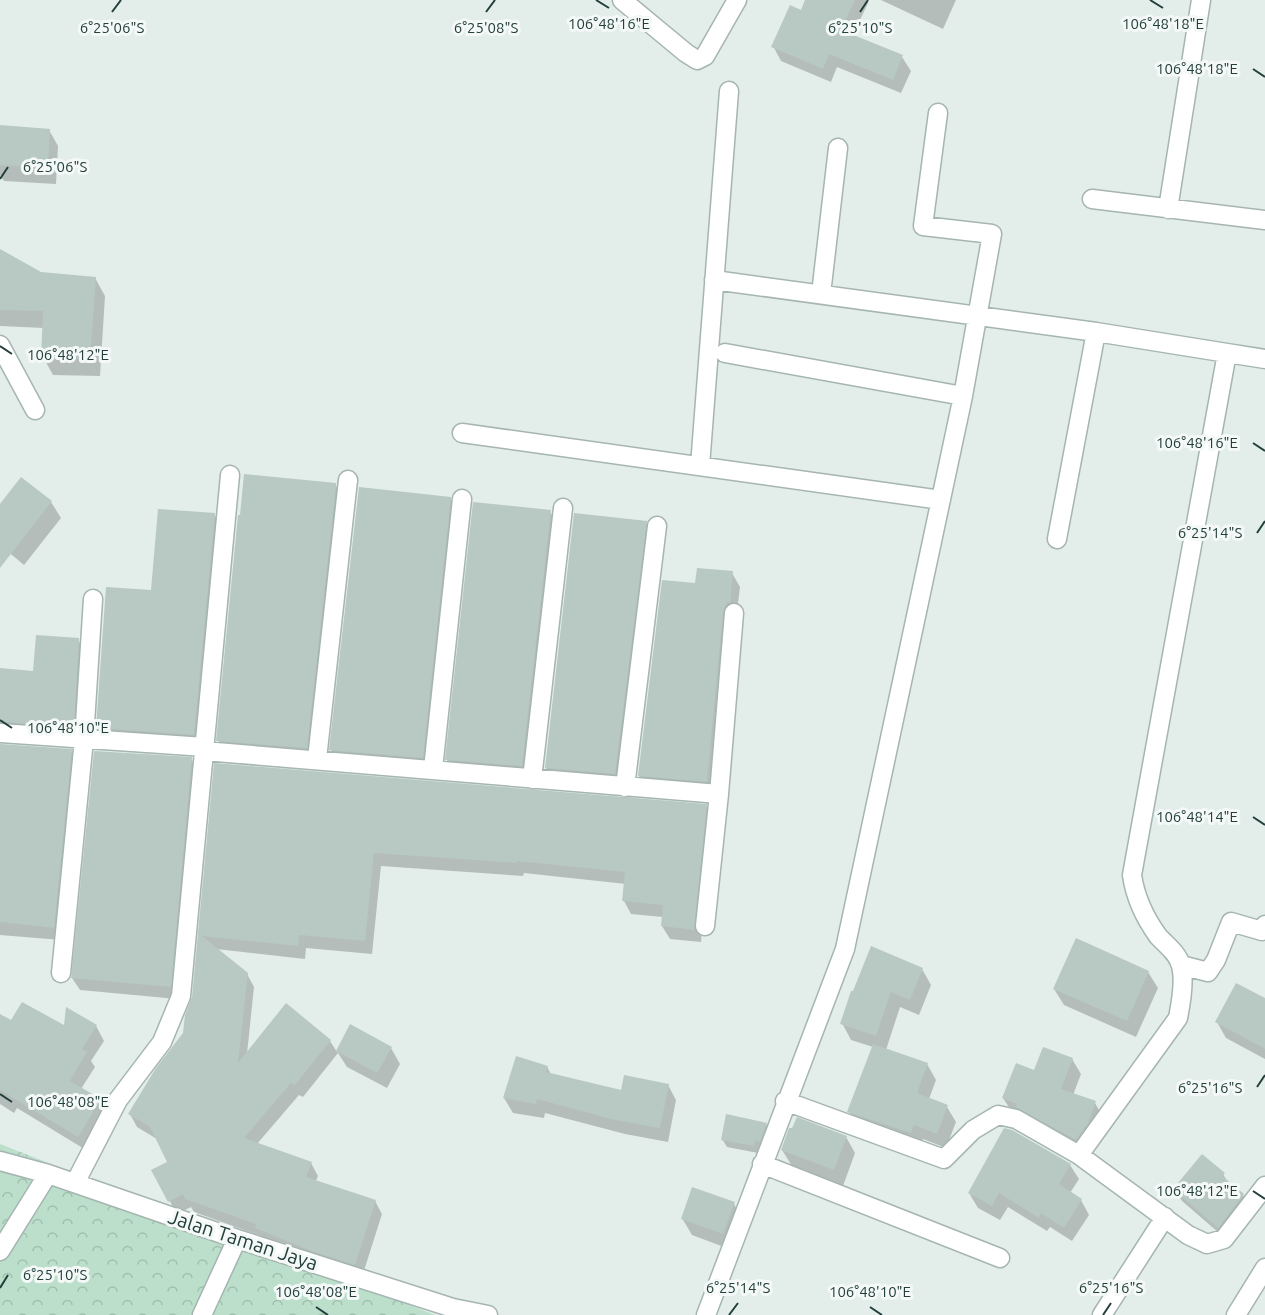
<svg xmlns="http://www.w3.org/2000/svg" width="1265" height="1315" font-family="Ubuntu,sans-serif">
  <defs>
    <pattern id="forest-crowns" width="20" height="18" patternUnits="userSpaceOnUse" patternTransform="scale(1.5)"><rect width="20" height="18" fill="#bbdfca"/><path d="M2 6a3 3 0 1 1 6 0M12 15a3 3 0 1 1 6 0" fill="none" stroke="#a0c0ae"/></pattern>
  </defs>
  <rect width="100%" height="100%" fill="#e3edea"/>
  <!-- forest -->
  <path fill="url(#forest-crowns)" d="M0,1144L435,1315H0Z"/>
  <!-- shadow -->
  <path fill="#0003" d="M807,0H866L868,3L852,37L902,57L911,71L901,93L837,67L831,82L781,61L773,46L801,12Z
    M881,0H956L943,29Z
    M0,127L49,130L58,146L56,184L4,181L0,175Z
    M0,251L40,274L95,278L105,296L100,376L53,375L43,357L44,328L0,326Z
    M21,479L51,502L61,518L24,565L0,545V506Z
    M335,484L343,498L314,761L226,754L218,740Z
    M450,498L459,514L431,773L340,766L331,750Z
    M550,512L556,522L527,776L453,770L447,760Z
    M214,514L222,528L202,749L106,742L98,728L153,592Z
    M646,523L651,531L620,782L551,776L546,768Z
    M732,573L740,587L714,795L647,790L639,776L697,584Z
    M78,640L86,653L80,739H0V670L35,672Z
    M0,746L71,751L78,764L61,940L0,935Z
    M191,759L198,771L177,999L80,990L72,978Z
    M216,765L706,806L713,819L701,942L670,939L662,926L663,917L631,914L624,901L626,884L524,873L523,876L381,866L372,954L306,948L305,959L216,949L247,974L254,987L247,1054L330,1041L337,1052L350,1026L391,1048L400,1064L387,1088L347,1067L338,1053L303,1097L299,1095L257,1144L311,1163L318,1176L316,1181L375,1201L382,1214L362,1277L264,1241L261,1236L194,1212L191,1207L177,1214L153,1171L169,1162L157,1139L137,1127L130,1114L184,1033L194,997Z
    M922,969L931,985L919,1015L900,1007L886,1050L927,1064L936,1080L929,1099L947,1107L956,1122L946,1148L923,1139L919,1148L858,1127L849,1111L873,1047L851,1040L842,1023Z
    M1148,972L1158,988L1136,1037L1064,1005L1054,989Z
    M1265,1000V1059L1226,1038L1217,1022Z
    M0,1015L12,1023L65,1028L96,1026L104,1041L91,1061L95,1067L81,1089L99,1100L108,1115L86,1150L17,1108L14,1113L0,1104Z
    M1072,1059L1081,1074L1073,1095L1095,1103L1103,1117L1084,1154L1012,1112L1003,1098L1035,1072Z
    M547,1067L551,1074L622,1092L668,1085L676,1100L668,1142L625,1134L545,1113L544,1118L513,1113L504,1098Z
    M766,1124L770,1132L764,1149L759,1147L758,1153L727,1147L722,1139Z
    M793,1130L846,1137L855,1153L843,1186L792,1166L782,1150Z
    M1070,1165L1079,1179L1070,1193L1081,1200L1089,1215L1072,1241L1050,1227L1047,1231L1008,1207L1000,1220L978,1208L969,1193Z
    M1223,1174L1228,1183L1243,1195L1250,1208L1226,1239L1182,1201L1174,1189Z
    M734,1204L743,1220L732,1250L692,1235L682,1218Z"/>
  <!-- building -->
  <path fill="#b8c8c3" d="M805,0H855L841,30L903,55L893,80L829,54L823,69L771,47L790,5L801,10Z
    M0,125L50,129L48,168L0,165Z
    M0,249L41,272L96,277L90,359L41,358L43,311L0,310Z
    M244,474L336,483V485L307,748L216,741L238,515H240Z
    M21,477L52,501L0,568V504Z
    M359,487L451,497L423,758L329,750Z
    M473,502L551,510L522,766L445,760Z
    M158,509L215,513L194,735L96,728L106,587L151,590Z
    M574,513L647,521L615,774L545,768Z
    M697,568L733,571L730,603L727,602L723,612L707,782L638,776L662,580L695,583Z
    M36,635L79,638L74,727L0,722V668L33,671Z
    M0,744L72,749L54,928L0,922Z
    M94,751L192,757L171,987L71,978Z
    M214,763L707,804L694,930L661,926L663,905L622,901L625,872L517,861V863L374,853L365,941L299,935L298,946L202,936L248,973L238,1063L286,1003L331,1040L295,1085L291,1083L244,1138L312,1162L306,1177L376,1200L355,1265L314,1252L255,1228L256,1224L185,1199L183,1194L168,1202L151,1170L167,1162L150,1127L128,1114L156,1068L183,1033L185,1015L192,997Z
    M1076,938L1149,971L1127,1021L1053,989Z
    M871,946L923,968L910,1000L891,992L876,1036L840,1024L851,991H853Z
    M1236,983L1265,998V1049L1215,1022Z
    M22,1002L64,1025L66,1007L97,1025L82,1049L87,1052L70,1081L101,1099L78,1137L0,1090V1014L11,1020Z
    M350,1024L392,1047L377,1073L336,1051Z
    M873,1044L928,1063L917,1093L948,1105L937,1134L914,1125L911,1133L847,1112Z
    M1043,1047L1073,1058L1061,1089L1096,1101L1088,1123L1076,1140L1015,1107L1017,1104L1002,1098L1016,1063L1034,1070Z
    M516,1056L548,1066L546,1072L621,1090L624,1075L669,1084L660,1128L615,1120L537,1099L536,1104L503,1098Z
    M726,1114L767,1123L760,1142L755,1140L754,1146L721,1140Z
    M797,1117L847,1136L834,1170L781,1150L789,1128H792Z
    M1004,1128L1012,1130L1071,1164L1059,1184L1082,1199L1064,1228L1041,1213L1039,1218L999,1193L992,1206L968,1193Z
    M1202,1154L1225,1173L1222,1176L1244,1194L1218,1228L1173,1189Z
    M692,1187L735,1202L723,1234L681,1219Z"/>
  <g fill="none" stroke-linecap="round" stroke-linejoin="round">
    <!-- minor casing -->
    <g stroke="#a5b5b2" stroke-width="21">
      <path id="minor" d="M622,0L686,53L697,60L705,56L737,0
        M1092,199L1265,220
        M1168,209L1201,0
        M714,280L1096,332
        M821,294L838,148
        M0,345L35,410
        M725,353L963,396L992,234L923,226L938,113
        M462,433L941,500
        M700,466L729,91
        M1057,539L1096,332L1227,353
        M0,733L205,747
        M204,751L719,794
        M317,759L348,480
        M433,769L462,499
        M532,779L563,508
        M625,787L657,526
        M705,926L719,794L734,613
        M1181,965L1208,972L1216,960L1231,922L1262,931L1265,925
        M61,973L84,739L93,599
        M785,1101L944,1159L973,1130L998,1115L1016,1119L1079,1155L1188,1235L1207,1244L1224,1239L1265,1186
        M1079,1155L1178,1018C1181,1003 1185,980 1181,966C1178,953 1166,945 1158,936C1145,918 1135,896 1132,875L1227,353L1265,359
        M0,1161L48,1174L237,1239L453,1308L488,1315
        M762,1164L1000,1258
        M75,1183L118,1100L162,1042L181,996L230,475
        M0,1251L48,1174
        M202,1315L237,1239
        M706,1315L845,949L963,396
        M1102,1315L1165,1217
        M1236,1315L1265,1268"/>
    </g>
    <!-- minor -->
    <use href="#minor" stroke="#fff" stroke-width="18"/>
  </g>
  <!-- ticks -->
  <path fill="none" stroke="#223f3b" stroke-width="2" d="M596,0L609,8M1150,0L1163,8M112,12L121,0M486,12L495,0M860,12L868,0M1253,69L1265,77M0,179L8,167M0,346L12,354M1253,443L1265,451M1257,533L1265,521M0,720L12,728M1253,817L1265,825M1257,1087L1265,1075M0,1094L12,1102M1253,1191L1265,1199M0,1288L8,1275M316,1307L328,1315M870,1307L882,1315M729,1315L738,1303M1103,1315L1111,1303"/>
  <g text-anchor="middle" stroke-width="6" stroke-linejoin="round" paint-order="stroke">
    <!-- street labels -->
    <g font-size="20" fill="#223f3b" stroke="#f4f9f7">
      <text transform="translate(243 1240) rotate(18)" y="7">Jalan Taman Jaya</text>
    </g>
  </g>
  <g font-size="15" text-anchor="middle" fill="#223f3b" stroke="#f4f9f7" stroke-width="6" stroke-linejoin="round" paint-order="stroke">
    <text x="609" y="29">106°48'16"E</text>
    <text x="1163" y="29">106°48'18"E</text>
    <text x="112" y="33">6°25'06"S</text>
    <text x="486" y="33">6°25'08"S</text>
    <text x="860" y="33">6°25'10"S</text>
    <text x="1197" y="74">106°48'18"E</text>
    <text x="55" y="172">6°25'06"S</text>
    <text x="68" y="360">106°48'12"E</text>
    <text x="1197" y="448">106°48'16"E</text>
    <text x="1210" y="538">6°25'14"S</text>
    <text x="68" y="733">106°48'10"E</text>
    <text x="1197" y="822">106°48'14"E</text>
    <text x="1210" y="1093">6°25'16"S</text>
    <text x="68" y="1107">106°48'08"E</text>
    <text x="1197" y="1196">106°48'12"E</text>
    <text x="55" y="1280">6°25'10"S</text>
    <text x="738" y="1293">6°25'14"S</text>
    <text x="1111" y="1293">6°25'16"S</text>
    <text x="316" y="1297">106°48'08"E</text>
    <text x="870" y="1297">106°48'10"E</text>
  </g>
</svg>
